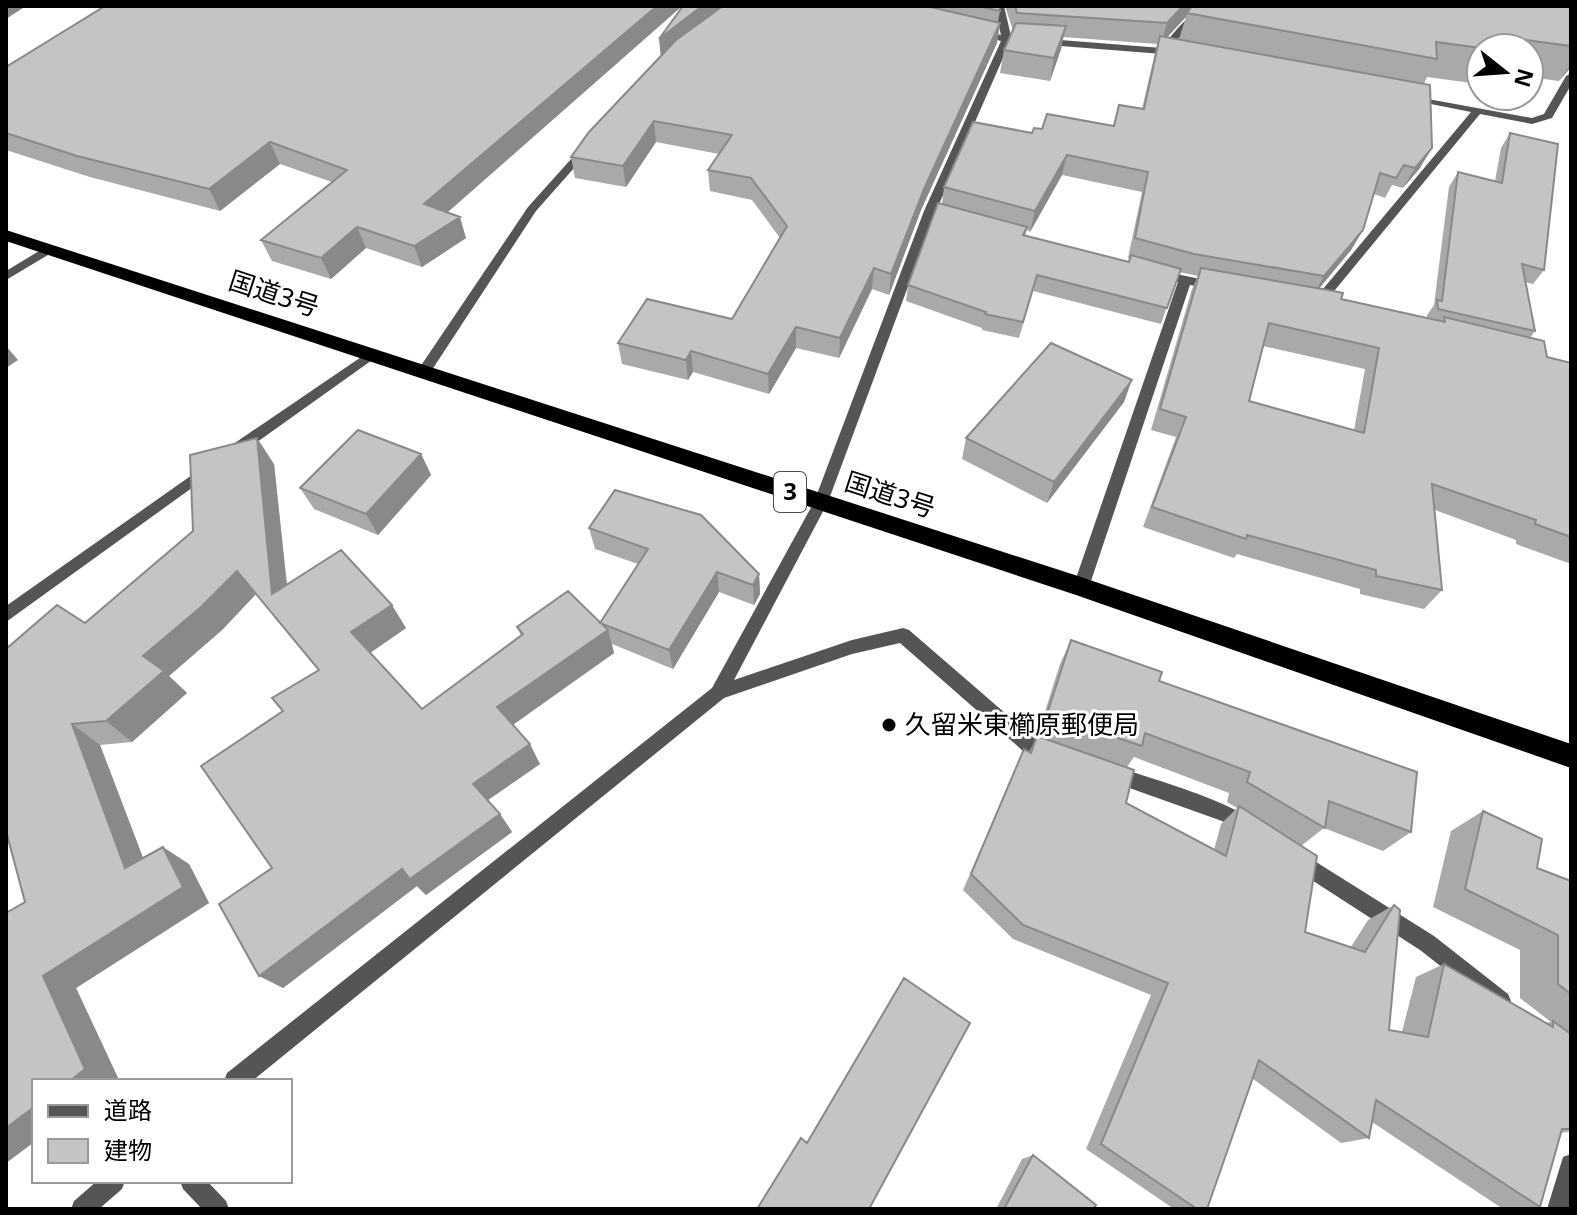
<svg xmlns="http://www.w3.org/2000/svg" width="1577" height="1215" font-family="'Noto Sans','Noto Sans JP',sans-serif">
  <rect width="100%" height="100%" fill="#fff"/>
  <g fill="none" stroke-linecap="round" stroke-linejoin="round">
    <!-- street -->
    <path fill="#555" fill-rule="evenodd" d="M994,6H1004L1011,36L1162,48C1181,23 1193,6 1228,6L1191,22L1171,49L1180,52L1175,55L1010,42L936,211L828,502L734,680L852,640L903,628L909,630L1035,739L1056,747L1059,753L1056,759L1050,761L1023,751L900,643L852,654L724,698L252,1081H224L227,1073L712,688L814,502L924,211L1001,41L974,34L979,31L1001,35Z
      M1571,73V85L1552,118L1532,124L1480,114L1321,307H1313V301L1471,112L1406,99V95L1532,118L1544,114L1566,76Z
      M581,148L590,150L536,211L428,376H418V370L528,207Z
      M49,245L55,249L53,252L6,280V271Z
      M1158,270L1214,282L1220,286L1214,290L1190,285L1089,587L1087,592H1075L1073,587L1178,282L1154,277V271Z
      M370,351L375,352V358L236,457H226L224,453L226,449Z
      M209,463L214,464L216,468L214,472L6,622V606Z
      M1113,766C1140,775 1248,805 1257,827L1255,833L1248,836L1222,821L1107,780L1104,774L1107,768Z
      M1297,850L1434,936L1508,994L1511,1001L1508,1008L1501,1011L1494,1008L1420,950L1290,866L1288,859L1290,852Z
      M1571,1154L1569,1209H1547L1563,1157Z
      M97,1181H125L122,1189L99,1209H71L74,1201Z
      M180,1181H207L226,1201L229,1209H202L183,1189Z"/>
    <!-- highway -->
    <path fill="#000" fill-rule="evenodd" d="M6,230L1081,577L1571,744V768L1076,595L6,241Z"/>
  </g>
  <!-- wall -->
  <path fill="#a9a9a9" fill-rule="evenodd" d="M105,6H999L1000,11L998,22L1000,23L997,43L921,210L889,295L872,289L839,358L796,348L769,394L693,372L688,380L622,364L618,343L732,319L780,238L752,200L710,191L708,170L719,154L656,142L626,187L575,178L571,157L661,56L681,8V7L447,212L466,238L422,267L366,248L331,279L272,261L261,240L332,182L280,164L220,211L90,177L6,150V66Z
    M1005,6H1571V67L1559,81L1529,77V48H1481V81L1479,84L1427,77L1424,84L1420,168L1403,188L1392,185L1385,198L1374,194L1363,230L1351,250L1319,288L1341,299L1427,318V315L1434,305L1449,187L1458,172L1495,181L1501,148L1510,133L1544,270L1533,284L1525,282L1535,331L1530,338L1547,357L1571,363V564L1516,544V540L1435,510L1442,590L1424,609L1360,594V589L1237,554L1234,558L1143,527L1176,437L1151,430L1192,289L1198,276L1179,272L1161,324L1033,291L1019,338L982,330V328L906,301L908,285L942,204L944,187L1032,133L1042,129L1113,126L1119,105L1142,109L1157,44L1063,37L1061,49L1050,81L1000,73L1004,50L1013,31ZM1186,17L1179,39L1167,37L1183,19ZM1062,175L1142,192L1128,258L1130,259L1129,262L1025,236L1027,230L1030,232ZM1263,346L1365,369L1354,430L1249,401Z
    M1124,402L1047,503L962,459L966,438Z
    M421,454L431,475L378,535L314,509L300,488Z
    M274,464L287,584L406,628L370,653L422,709L521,636L517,627L600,623L638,564L595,549L589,528L759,574L760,594L754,605L719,592L673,669L612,644L614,653L513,725L540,764L488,800L500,814L512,832L426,895L417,886L283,988L272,868L283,711L319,670L256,594L222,630L169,676L187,693L132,742L100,745L143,858L189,864L209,903L76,988L118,1078L114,1081H34V1142L6,1163V913L25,902L85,623Z
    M1071,640L1159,681L1411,832L1383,851L1324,828L1301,846L1305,932L1351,947L1368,920L1394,905L1389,1030L1402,1032L1416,977L1444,964L1546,1023L1551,1022L1520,998V950L1433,907L1451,831L1483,811L1537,868L1571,881V1131L1561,1133L1540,1207L1503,1209L1372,1122L1369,1138L1341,1143L1253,1079L1207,1209H1174L1086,1149L1151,995L1013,939L963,890L1024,749L1029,752L1037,737L1060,664ZM1134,757L1229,793L1227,802L1237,808L1221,824L1214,850L1126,803L1127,767Z
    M1033,1155L1093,1209H996L1022,1159Z"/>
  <!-- shaded-wall -->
  <path fill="#898989" d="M6,6H26L6,19Z
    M657,6H680L681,7L432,226L424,204Z
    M702,6H730L661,59L659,39Z
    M1183,6H1208L1187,13L1186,17L1161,44L1167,23Z
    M1000,23L997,43L921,210L889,295L891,274L924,189Z
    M1066,26L1061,49L1050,81L1054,58Z
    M1571,64V67L1559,81Z
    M654,121L656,142L626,187L623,166Z
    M270,142L280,164L220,211L209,189Z
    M1432,148L1420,168L1403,188L1415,168Z
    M1067,155L1062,175L1030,232L1035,211Z
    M460,217L466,238L422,267L414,246Z
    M357,227L366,248L331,279L321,258Z
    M1363,230L1351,250L1313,296L1324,276Z
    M874,268L872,289L839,358L840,338Z
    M796,327V348L769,394L768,374Z
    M6,346L18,360L6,368Z
    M691,351L693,372L688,380L686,360Z
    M1132,380L1124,402L1047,503L1054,482Z
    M257,438L274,464L290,617L272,594Z
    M421,454L431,475L378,535L366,514Z
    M237,571L256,594L222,630L169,676L187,693L132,742L106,721L143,656Z
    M717,572L719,592L673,669L669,650Z
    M759,574L760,594L754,605L753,585Z
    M392,605L406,628L367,655L351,632Z
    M608,630L614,653L508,728L497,707Z
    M72,724L100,745L153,884L125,868Z
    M530,744L540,764L485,802L473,784Z
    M500,814L512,832L426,895L417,886L283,988L259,976L402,869Z
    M163,847L189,864L209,903L76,988L118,1078L114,1081H70L43,976Z
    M34,1107V1142L6,1163V1128Z"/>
  <!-- building -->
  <path fill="#c4c4c4" stroke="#898989" stroke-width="2" fill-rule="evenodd" d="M105,6H657L424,204L460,217L414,246L357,227L321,258L261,240L347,170L270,142L209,189L77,156L6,133V67Z
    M683,6H702L659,39Z
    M723,6H926L1000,23L924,189L891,274L874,268L840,338L796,327L768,374L691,351L686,360L618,343L647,299L732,319L787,226L751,178L708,170L732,135L654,121L623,166L571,157L589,132L676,40Z
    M978,6H999L1000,11Z
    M1015,6H1183L1167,23L1017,13Z
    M1192,6H1571V46L1496,36L1498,48H1481L1436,42L1437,59L1187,13Z
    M1016,23L1066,26L1054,58L1004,50Z
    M1160,36L1430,85L1432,148L1415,168L1404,165L1396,178L1380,173L1363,230L1324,276L1194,254L1135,238L1148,172L1067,155L1035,211L944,187L973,122L1032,133L1034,128L1042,129L1047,114L1114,126L1119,105L1144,109Z
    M1510,133L1558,144L1544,270L1522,264L1535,331L1438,309L1437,300L1442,301L1458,172L1502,183Z
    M938,203L1027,227L1023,235L1129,262L1131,255L1181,269L1167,308L1037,275L1023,322L985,314L986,312L908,285Z
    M1201,268L1328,290L1343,293L1341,299L1445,322L1444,317L1544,341L1547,357L1571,363V537L1535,524L1536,520L1432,484L1442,590L1376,576V570L1247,535L1246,539L1152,507L1186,417L1160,409ZM1269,323L1379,348L1364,433L1249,401Z
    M1051,343L1132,380L1054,482L966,438Z
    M358,430L421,454L366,514L300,488Z
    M257,438L272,594L341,550L392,605L351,632L422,709L523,634L517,627L568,591L608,630L497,707L530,744L473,784L500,814L410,879L402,869L259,976L219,904L272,868L201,766L283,711L272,698L319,670L237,571L201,607L143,656L164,671L106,721L72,724L125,868L163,847L183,887L43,976L85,1069L70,1081H34V1107L6,1128V913L25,902L6,831V649L57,605L85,623L193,531L190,455Z
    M615,490L701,515L759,574L753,585L717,572L669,650L600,623L648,549L589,528Z
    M1071,640L1162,672L1159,681L1417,772L1411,832L1329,801L1325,828L1247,782L1250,772L1145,733L1142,746L1047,714Z
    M1037,736L1134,770L1126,803L1226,856L1239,806L1317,856L1305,932L1365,952L1394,905L1400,910L1389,1030L1428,1037L1444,964L1553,1027V1021L1571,1034V1129H1562L1540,1207L1376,1100L1369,1138L1259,1060L1207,1209H1197L1101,1144L1168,983L1023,925L971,874L1024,749L1031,753Z
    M1483,811L1542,839L1537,868L1571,881V994L1558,984V935L1465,889Z
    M904,978L970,1023L869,1209H757L801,1138L807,1143Z
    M1033,1155L1096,1205L1093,1209H1004Z"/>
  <!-- markers -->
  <circle fill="#000" stroke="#fff" stroke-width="3" cx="889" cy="725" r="8"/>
  <g text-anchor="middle" stroke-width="6" stroke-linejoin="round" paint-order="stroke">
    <!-- shield labels -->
    <rect fill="#fff" stroke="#4c4c4c" stroke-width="2" x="774" y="472" width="32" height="40" rx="6"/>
    <g font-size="24" font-weight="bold" fill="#000">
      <text x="790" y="500">3</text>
    </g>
    <!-- street labels -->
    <g font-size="26" fill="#000" stroke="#fff">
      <text transform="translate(274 294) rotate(18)" y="9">国道3号</text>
      <text transform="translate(890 495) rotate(18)" y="9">国道3号</text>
    </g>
    <!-- poi labels -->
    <g font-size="26" fill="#000" stroke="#fff" text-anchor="start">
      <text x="905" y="734">久留米東櫛原郵便局</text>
    </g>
  </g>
  <!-- border -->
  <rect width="1577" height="1215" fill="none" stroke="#000000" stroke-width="16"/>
  <!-- legend -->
  <rect x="32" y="1079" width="260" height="104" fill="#ffffff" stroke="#999999" stroke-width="2"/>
  <rect x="48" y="1105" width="40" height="12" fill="#555555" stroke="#999999" stroke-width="2"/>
  <text x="104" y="1119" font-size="24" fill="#000000">道路</text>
  <rect x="48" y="1139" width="40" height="24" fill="#c4c4c4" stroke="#999999" stroke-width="2"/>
  <text x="104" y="1159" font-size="24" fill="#000000">建物</text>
  <!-- north arrow -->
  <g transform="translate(1505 72) rotate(107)"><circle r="38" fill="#ffffff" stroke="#999999" stroke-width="2"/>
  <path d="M0-6L14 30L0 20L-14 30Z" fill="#000000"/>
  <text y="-12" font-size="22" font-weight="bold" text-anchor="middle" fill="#000000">N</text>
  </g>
</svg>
